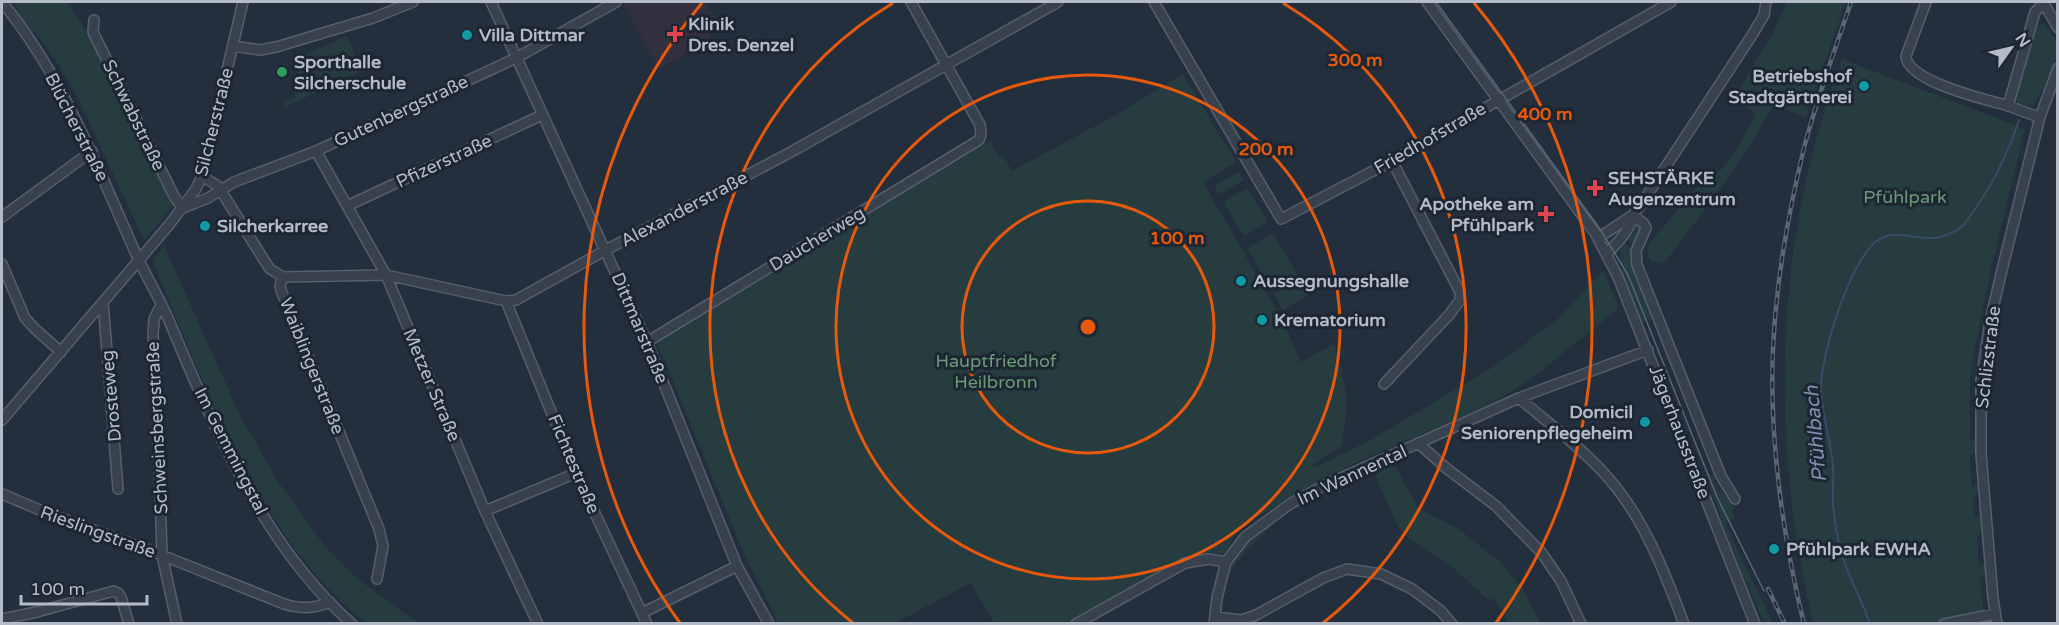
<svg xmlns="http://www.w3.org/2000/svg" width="2059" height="625" font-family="'Varela Round',sans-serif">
  <rect width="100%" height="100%" fill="#242f3e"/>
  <!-- medical -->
  <path fill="#32303f" d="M630,2H705L716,19L710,28V40L659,69L624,5Z"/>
  <!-- green -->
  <path fill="#263c3f" d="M13,2H67L95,44L165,190L174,205L145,239L142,236L76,94L58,64L34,31L30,33L16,11L18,9Z
    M1787,2H1846L1806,117L1774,105C1742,162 1704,212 1664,263L1661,264L1650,260L1647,248L1651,241L1702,181L1721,170L1738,147L1756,114L1734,98L1774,31Z
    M2043,24C2049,29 2057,41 2058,49C2058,57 2039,100 2033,106L2017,103L2016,99L2037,27Z
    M347,36L357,60L366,57L370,67L285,107L283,103L295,97V89L302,82L290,58L300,52L304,55Z
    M1842,59L2025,129L1991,269L1973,359L1970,382V441L1976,439V452L1970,455L1972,488L1979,483V492L1973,498L1975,517L1981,514L1983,531L1977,535L1979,566L1986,562L1987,573L1980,577L1985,623L1813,624C1769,436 1774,240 1842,59Z
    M1183,74L1236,162L1203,182L1282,319L1301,362L1334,344L1345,388L1347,407L1342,446L1312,465L1313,468L1369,441L1495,366L1559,318L1603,270L1618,305L1616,310L1530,380L1486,406L1355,463L1297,493L1247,523L1236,533L1224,553H1203L1188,556L1068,624L994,623L971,583L895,623H778L744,554L657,343L990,141L999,157L1003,155L1012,171L1114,116Z
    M1239,172L1244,180L1220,194L1215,190L1217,184Z
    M1247,188L1268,222L1244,236L1223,202Z
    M1638,224L1642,230L1634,245L1626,236L1633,225Z
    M1273,233L1298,276L1272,291L1247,248Z
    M1623,241L1633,251V265L1654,317L1642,322C1631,296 1613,269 1623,241Z
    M164,246L240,415L277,480L326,548L355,577L418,623H366C262,543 204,383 154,265L153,259Z
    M1299,278L1309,295L1283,310L1273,293Z
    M1394,464L1418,508L1460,530L1499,561L1522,588L1541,623H1509L1494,598L1489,601L1454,568L1412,541L1398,527L1374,473Z
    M1705,474L1714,475L1715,479L1713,480L1719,492L1721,491L1735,509L1732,511L1736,517L1725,523L1773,623H1764L1739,567Z
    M1271,522L1274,523L1246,551L1226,578C1232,553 1251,537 1271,522Z"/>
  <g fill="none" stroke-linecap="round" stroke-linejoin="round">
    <!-- stream -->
    <path stroke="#394c67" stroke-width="2" d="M1870,624C1862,599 1848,577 1841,552C1837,536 1834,519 1833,503C1832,491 1834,478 1833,466C1831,441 1822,416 1821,390C1820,357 1850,259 1878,240C1895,229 1914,239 1932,238C1942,237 1953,234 1961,227C1967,222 1971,215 1975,209C1995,181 2008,153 2019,120"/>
    <!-- minor casing -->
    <g stroke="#565f6c" stroke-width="12">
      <path id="minor" d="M2,2C61,74 95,161 132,245C143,272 159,296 170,323C215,430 263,545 352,624
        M491,2L647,342L737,566L769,624
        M1154,2L1281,219L1392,161L1671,2
        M1427,2L1595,233L1618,277L1755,624
        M1926,2L1906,56C1907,82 1988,100 2009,106C2019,110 2029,114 2040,117
        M2043,2L2058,28
        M94,20L93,32L174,196L178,202L185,205
        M233,46L260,50L276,47L373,18L413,2
        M2008,106L2035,12L2044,3
        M316,151L386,275L485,511L538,624
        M202,176L218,186L264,260L270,269L283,277L386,275L506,301L516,300L606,250L791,152L1058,2
        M347,206L542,115
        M183,208L208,198L234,182L316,151L516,58L616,2
        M1633,215L1644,224L1646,228L1636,251L1637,265L1721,476L1735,499
        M2,217L92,151
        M1598,238L1633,215L1640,206L1754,32L1764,15L1766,2
        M1607,253C1618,243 1630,230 1633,215
        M2,264L25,318L35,329L61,352
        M283,277L280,286L282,293L379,529L383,546L377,579
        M506,301L576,473L647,624
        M103,302L118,489
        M161,305L154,319L153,335L156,369L162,555L177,624
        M647,342L979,140L981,134L980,125L911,2
        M1384,384L1449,315L1460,300V292L1392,161
        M1519,398C1547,422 1577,444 1602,471C1642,513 1664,570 1684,624
        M2,420L169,225L196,189L202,176L243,2
        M1418,443L1446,468L1496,506L1541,552L1561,581L1581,624
        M2,494L47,513L154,552L284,604C301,609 313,609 330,602
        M485,511L576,473
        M642,613L737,566
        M1215,617L1242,620L1256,615L1323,578L1347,569L1381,574L1412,589L1441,611L1452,624
        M2,619L37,612L114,591L119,594L121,597L129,624
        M1076,624L1185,563L1209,559L1226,562
        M1214,624L1217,598L1226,562L1245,537L1290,504L1323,486L1519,398L1648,350
        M1944,624L1995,614
        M1997,624L1993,598L1981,454V381L1990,321L2002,270L2040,117L2058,68"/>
    </g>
    <!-- minor -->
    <use href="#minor" stroke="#38414e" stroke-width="9"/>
    <!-- tram -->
    <path stroke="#5a6575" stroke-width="1.5" d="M1436,2L1600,229L1628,275L1717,497L1764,591"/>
    <!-- rail casing -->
    <g stroke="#5a6575" stroke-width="4.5">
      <path id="rail" d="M1768,589L1785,624
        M1804,624C1783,538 1769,438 1773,349C1776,282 1788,214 1804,148C1817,98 1835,50 1851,2"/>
    </g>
    <!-- rail -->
    <use href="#rail" stroke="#1d2633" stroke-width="2" stroke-dasharray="7" stroke-linecap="butt"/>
  </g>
  <!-- distance rings -->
  <g fill="none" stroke="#e8590c" stroke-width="3">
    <circle cx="1088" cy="327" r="126"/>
    <circle cx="1088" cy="327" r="252"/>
    <path d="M853 623A378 378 0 0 1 893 3M1283 3A378 378 0 0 1 1323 623"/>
    <path d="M680 623A504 504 0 0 1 702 3M1474 3A504 504 0 0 1 1496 623"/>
  </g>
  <!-- markers -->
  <g fill="#e0444e" stroke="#1d2633" stroke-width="2">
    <path d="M672 25h6v6h6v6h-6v6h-6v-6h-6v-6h6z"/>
    <path d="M1592 179h6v6h6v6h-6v6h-6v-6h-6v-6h6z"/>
    <path d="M1543 205h6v6h6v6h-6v6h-6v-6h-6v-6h6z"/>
  </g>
  <g fill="#0f9aa8" stroke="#1d2633" stroke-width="2">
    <circle cx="467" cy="35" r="6"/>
    <circle cx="1864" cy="86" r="6"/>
    <circle cx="205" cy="226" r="6"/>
    <circle cx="1241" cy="281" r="6"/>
    <circle cx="1262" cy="320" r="6"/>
    <circle cx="1645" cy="422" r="6"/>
    <circle cx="1774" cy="549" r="6"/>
  </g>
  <circle fill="#2e9e5b" stroke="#1d2633" stroke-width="2" cx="282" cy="72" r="6"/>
  <g text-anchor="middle" stroke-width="6" stroke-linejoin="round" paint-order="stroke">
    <!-- poi labels -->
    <g font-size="18" font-weight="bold" fill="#b4bcc9" stroke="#1d2633" text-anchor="start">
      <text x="688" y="30">Klinik<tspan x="688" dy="21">Dres. Denzel</tspan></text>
      <text x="479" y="41">Villa Dittmar</text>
      <text x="294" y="68">Sporthalle<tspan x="294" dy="21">Silcherschule</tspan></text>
      <text x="1852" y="82" text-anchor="end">Betriebshof<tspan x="1852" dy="21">Stadtgärtnerei</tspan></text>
      <text x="1608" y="184">SEHSTÄRKE<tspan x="1608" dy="21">Augenzentrum</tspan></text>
      <text x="1534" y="210" text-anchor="end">Apotheke am<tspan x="1534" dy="21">Pfühlpark</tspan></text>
      <text x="217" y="232">Silcherkarree</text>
      <text x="1253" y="287">Aussegnungshalle</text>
      <text x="1274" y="326">Krematorium</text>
      <text x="1633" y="418" text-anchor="end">Domicil<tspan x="1633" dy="21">Seniorenpflegeheim</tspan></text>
      <text x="1786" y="555">Pfühlpark EWHA</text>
    </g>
    <!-- street labels -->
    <g font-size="18" fill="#b4bcc9" stroke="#1d2633">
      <text transform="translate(401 111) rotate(-25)" y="6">Gutenbergstraße</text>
      <text transform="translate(134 115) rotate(64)" y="6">Schwabstraße</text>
      <text transform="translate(214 122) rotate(-76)" y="6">Silcherstraße</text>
      <text transform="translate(77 127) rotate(63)" y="6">Blücherstraße</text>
      <text transform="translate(1430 138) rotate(-30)" y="6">Friedhofstraße</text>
      <text transform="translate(444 161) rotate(-25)" y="6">Pfizerstraße</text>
      <text transform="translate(684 209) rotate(-28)" y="6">Alexanderstraße</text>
      <text transform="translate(817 239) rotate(-31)" y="6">Daucherweg</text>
      <text transform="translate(640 328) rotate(67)" y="6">Dittmarstraße</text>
      <text transform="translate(1988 357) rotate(-83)" y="6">Schlizstraße</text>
      <text transform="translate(312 366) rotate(68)" y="6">Waiblingerstraße</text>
      <text transform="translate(432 385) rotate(67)" y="6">Metzer Straße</text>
      <text transform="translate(111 396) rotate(-95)" y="6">Drosteweg</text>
      <text transform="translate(157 428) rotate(-93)" y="6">Schweinsbergstraße</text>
      <text transform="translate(1680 432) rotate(69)" y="6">Jägerhausstraße</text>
      <text transform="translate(231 451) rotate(63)" y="6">Im Gemmingstal</text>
      <text transform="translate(574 464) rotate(67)" y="6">Fichtestraße</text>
      <text transform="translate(1352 475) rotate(-25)" y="6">Im Wannental</text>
      <text transform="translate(98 532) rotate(20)" y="6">Rieslingstraße</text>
    </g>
    <!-- park labels -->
    <g font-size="18" fill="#6b9a76" stroke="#1d2633">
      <text x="1905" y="203">Pfühlpark</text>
      <text x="996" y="367">Hauptfriedhof<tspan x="996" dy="21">Heilbronn</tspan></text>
    </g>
    <!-- water labels -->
    <g font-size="20" font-style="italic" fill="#7c92b1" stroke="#1d2633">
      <text transform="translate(1815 434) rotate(-95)" y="7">Pfühlbach</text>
    </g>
  </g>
  <circle cx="1088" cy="327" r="9" fill="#e8590c" stroke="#1d2633" stroke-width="3"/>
  <g font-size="18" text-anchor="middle" font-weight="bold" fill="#e8590c" stroke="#1d2633" stroke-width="6" stroke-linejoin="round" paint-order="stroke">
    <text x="1355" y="66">300 m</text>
    <text x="1545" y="120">400 m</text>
    <text x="1266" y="155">200 m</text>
    <text x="1177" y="244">100 m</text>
  </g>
  <!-- border -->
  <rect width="2059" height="625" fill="none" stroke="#b4bcc9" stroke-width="6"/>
  <!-- north arrow -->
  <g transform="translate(2011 48) rotate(56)" stroke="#1d2633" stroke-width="4.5" paint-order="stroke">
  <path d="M0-4.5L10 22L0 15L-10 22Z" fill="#b4bcc9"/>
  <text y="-9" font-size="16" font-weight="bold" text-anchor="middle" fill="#b4bcc9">N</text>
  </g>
  <!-- scale -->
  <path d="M21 595v9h126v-9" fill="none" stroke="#b4bcc9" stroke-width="3"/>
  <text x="30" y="595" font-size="18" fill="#b4bcc9" stroke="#1d2633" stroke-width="4.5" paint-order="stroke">100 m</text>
</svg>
